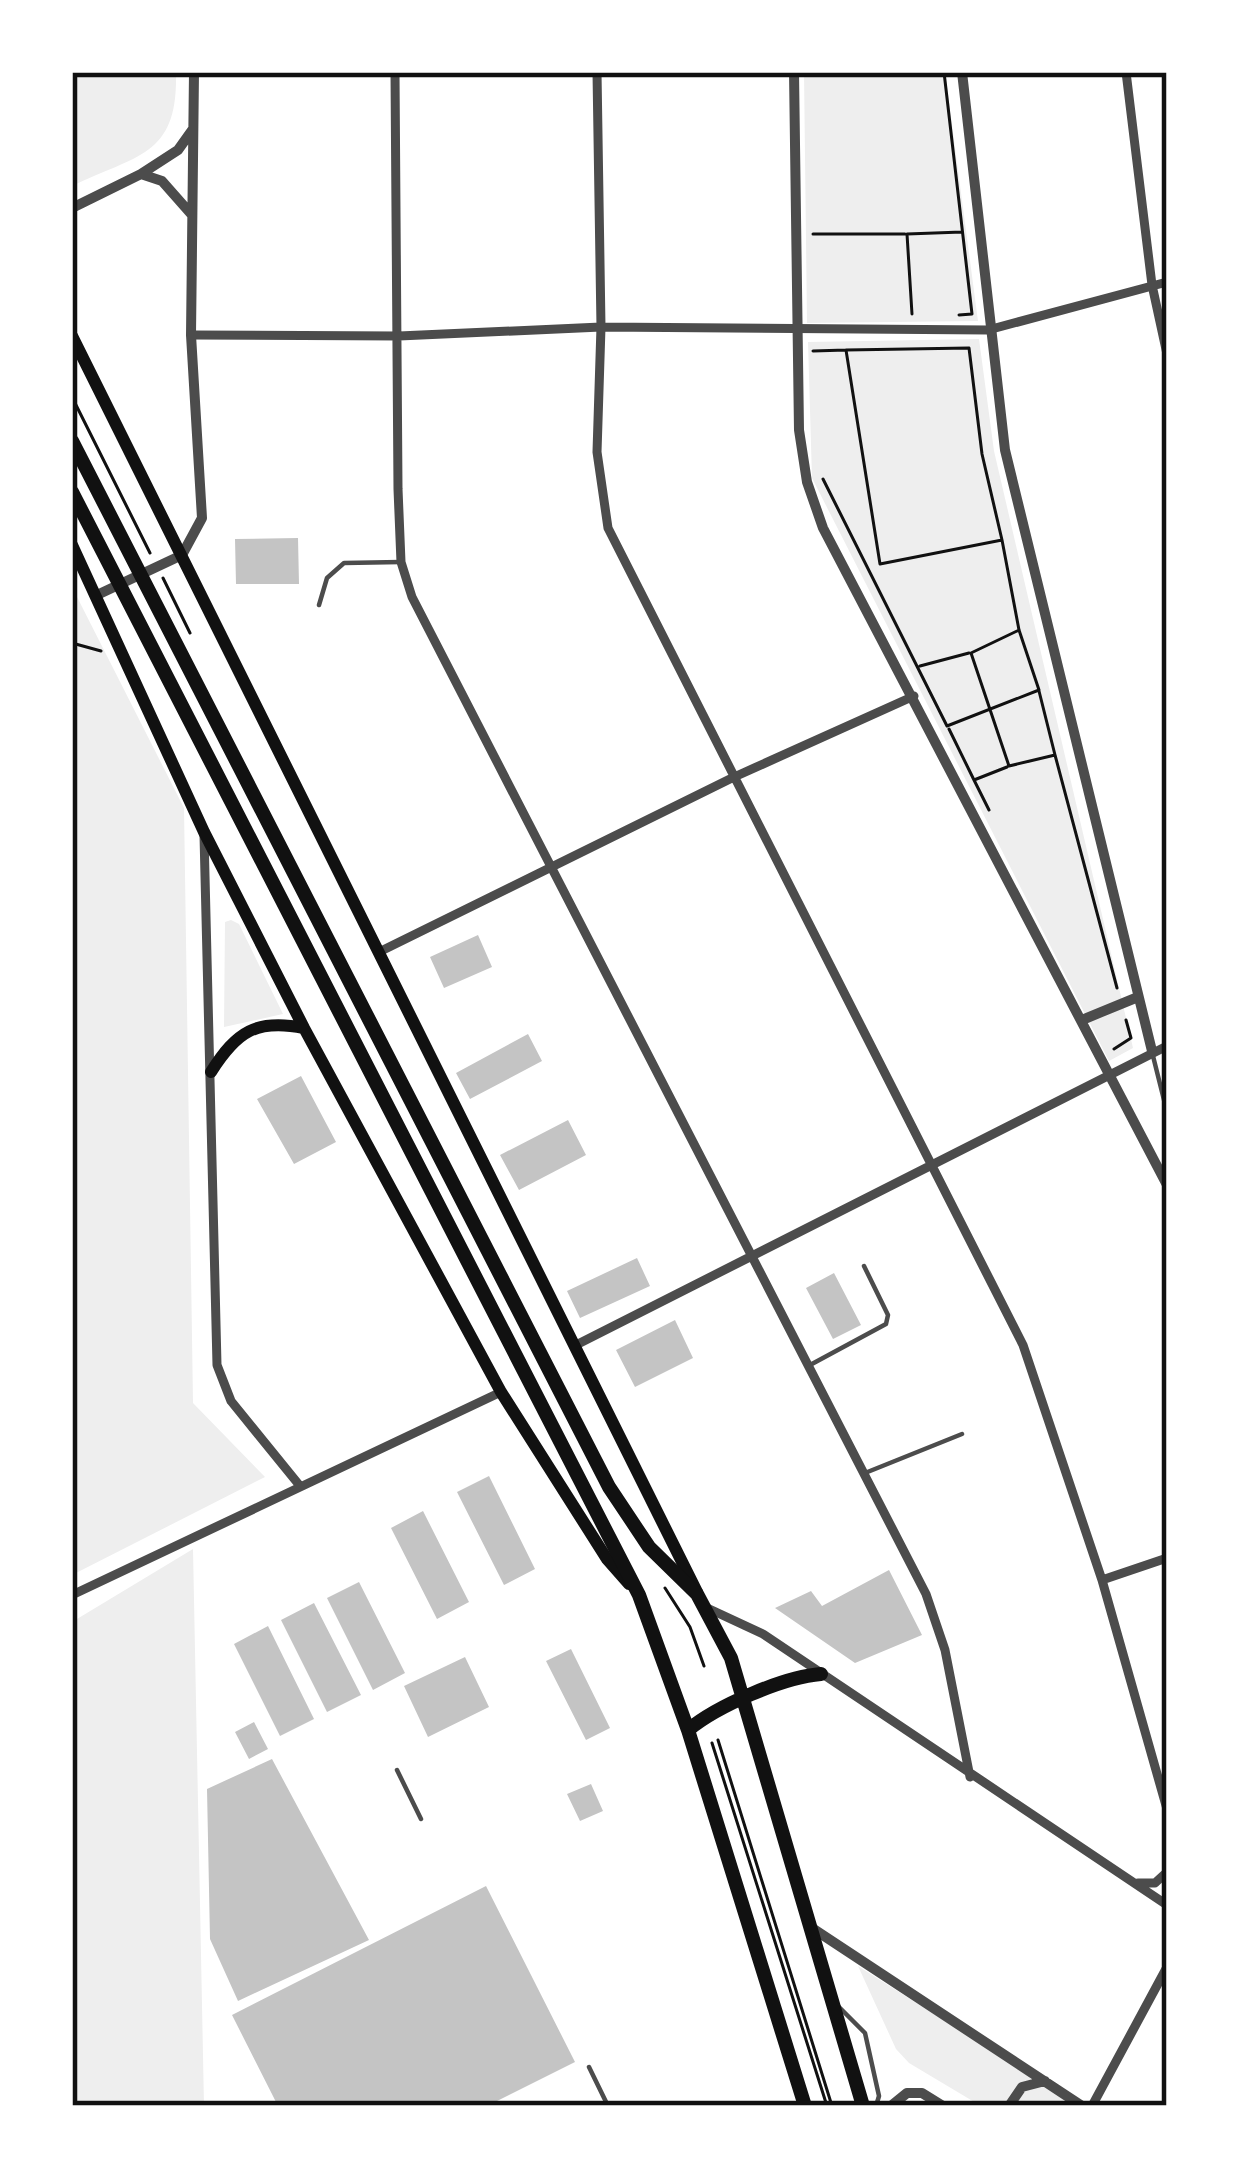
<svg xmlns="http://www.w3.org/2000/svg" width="1239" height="2178" font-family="'Asap Condensed',sans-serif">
  <rect width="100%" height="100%" fill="#fff"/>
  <!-- green -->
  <path fill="#eee" d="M72,72H176C178,156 139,154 72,186Z
    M804,72H945L978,321L807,323Z
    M979,339L994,451L1133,1048L1109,1061L812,478L808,342Z
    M72,587L184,808L193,1403L265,1477L72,1575Z
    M231,920L239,924L283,1014L224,1027L225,922Z
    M193,1549L204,2106H72V1622Z
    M858,1966L1079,2106H981L909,2063L896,2049Z"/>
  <!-- building -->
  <path fill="#c4c4c4" d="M298,538L299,584H236L235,539Z
    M478,935L492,967L444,988L430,957Z
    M528,1034L542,1061L470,1099L456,1073Z
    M301,1076L336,1142L294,1164L257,1099Z
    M568,1120L586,1155L519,1190L500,1155Z
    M637,1258L650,1286L580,1318L567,1291Z
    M834,1273L861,1325L833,1339L806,1288Z
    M675,1320L693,1358L635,1387L616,1350Z
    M489,1476L535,1569L504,1585L457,1492Z
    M423,1511L469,1602L437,1619L391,1528Z
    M889,1570L922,1635L855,1663L775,1608L811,1591L822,1606Z
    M359,1582L405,1673L373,1690L327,1598Z
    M314,1603L361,1695L327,1712L281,1620Z
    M268,1626L314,1719L280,1736L234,1644Z
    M571,1649L610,1728L586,1740L546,1661Z
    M465,1657L489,1707L428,1737L404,1686Z
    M254,1722L268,1749L249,1759L235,1732Z
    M272,1759L369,1940L238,2001L210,1939L207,1789Z
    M591,1784L603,1811L580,1821L567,1794Z
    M486,1886L575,2062L487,2106H278L232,2015Z"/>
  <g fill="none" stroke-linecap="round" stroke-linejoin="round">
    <!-- path -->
    <path stroke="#111" stroke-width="3" d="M944,72L972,314L959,315
      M813,234H905
      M912,314L907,234L962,232
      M969,348L982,454L1002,540L880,564L846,350Z
      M813,351L846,350
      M72,397L150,553
      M823,479L947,726L1039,690L1019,630L1002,540
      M163,578L190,633
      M1017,631L971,653L1009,766L1055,755L1039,691
      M72,643L101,651
      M920,666L969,653
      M949,729L974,780L1007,767
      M1055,755L1117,988
      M974,780L989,810
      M1114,1049L1131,1038L1126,1020
      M665,1588L690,1627L704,1666
      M718,1740L832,2106
      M712,1743L827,2106"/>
    <!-- service -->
    <path stroke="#4c4c4c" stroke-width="4.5" d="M319,605L327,578L344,563L401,562
      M1153,1056L1167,1112
      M810,1365L886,1324L888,1315L864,1266
      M865,1473L962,1434
      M397,1770L421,1819
      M837,2005L865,2033L879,2096L876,2106
      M589,2067L608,2106"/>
    <!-- minor -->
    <path stroke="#4c4c4c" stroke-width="9" d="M395,72L398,489L401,562L412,597L926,1594L945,1650L970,1777
      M597,72L601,327L597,452L608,528L1023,1345L1102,1580L1167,1809
      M1126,72L1152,285L1167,354
      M191,335L399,336L601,327L988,330L1167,282
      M204,835L217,1365L231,1401L300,1486
      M379,952L732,778L914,696
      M574,1346L1167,1046
      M1102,1580L1167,1558
      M72,1595L501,1392
      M705,1607L763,1634L1167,1905
      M1138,1883H1155L1167,1872
      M1092,2106L1167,1967"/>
    <!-- tertiary -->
    <path stroke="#4c4c4c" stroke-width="10" d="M794,72L799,430L807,482L823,528L1167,1185
      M962,72L1005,450L1152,1051
      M141,174L178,150L193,129
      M72,208L141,174L162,181L192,215
      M97,595L182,555L202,518L191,335L194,72
      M1082,1020L1138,997
      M809,1926L1082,2106
      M891,2106L907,2093H922L943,2106
      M1009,2106L1022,2087L1045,2081"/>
    <!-- secondary -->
    <path stroke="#111" stroke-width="12" d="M72,336L697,1592
      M72,545L204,832L304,1028L501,1392L607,1559L629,1584
      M211,1072C237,1031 256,1019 304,1028"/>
    <!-- primary -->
    <path stroke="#111" stroke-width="14" d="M72,441L609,1487L649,1547L697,1594L731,1658L863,2106
      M72,492L639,1595L688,1730L805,2106
      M688,1730C717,1706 783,1677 821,1674"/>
  </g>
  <!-- border -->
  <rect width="1239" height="2178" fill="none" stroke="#ffffff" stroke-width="150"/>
  <rect x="75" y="75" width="1089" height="2028" fill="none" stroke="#111" stroke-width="4.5"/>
</svg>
